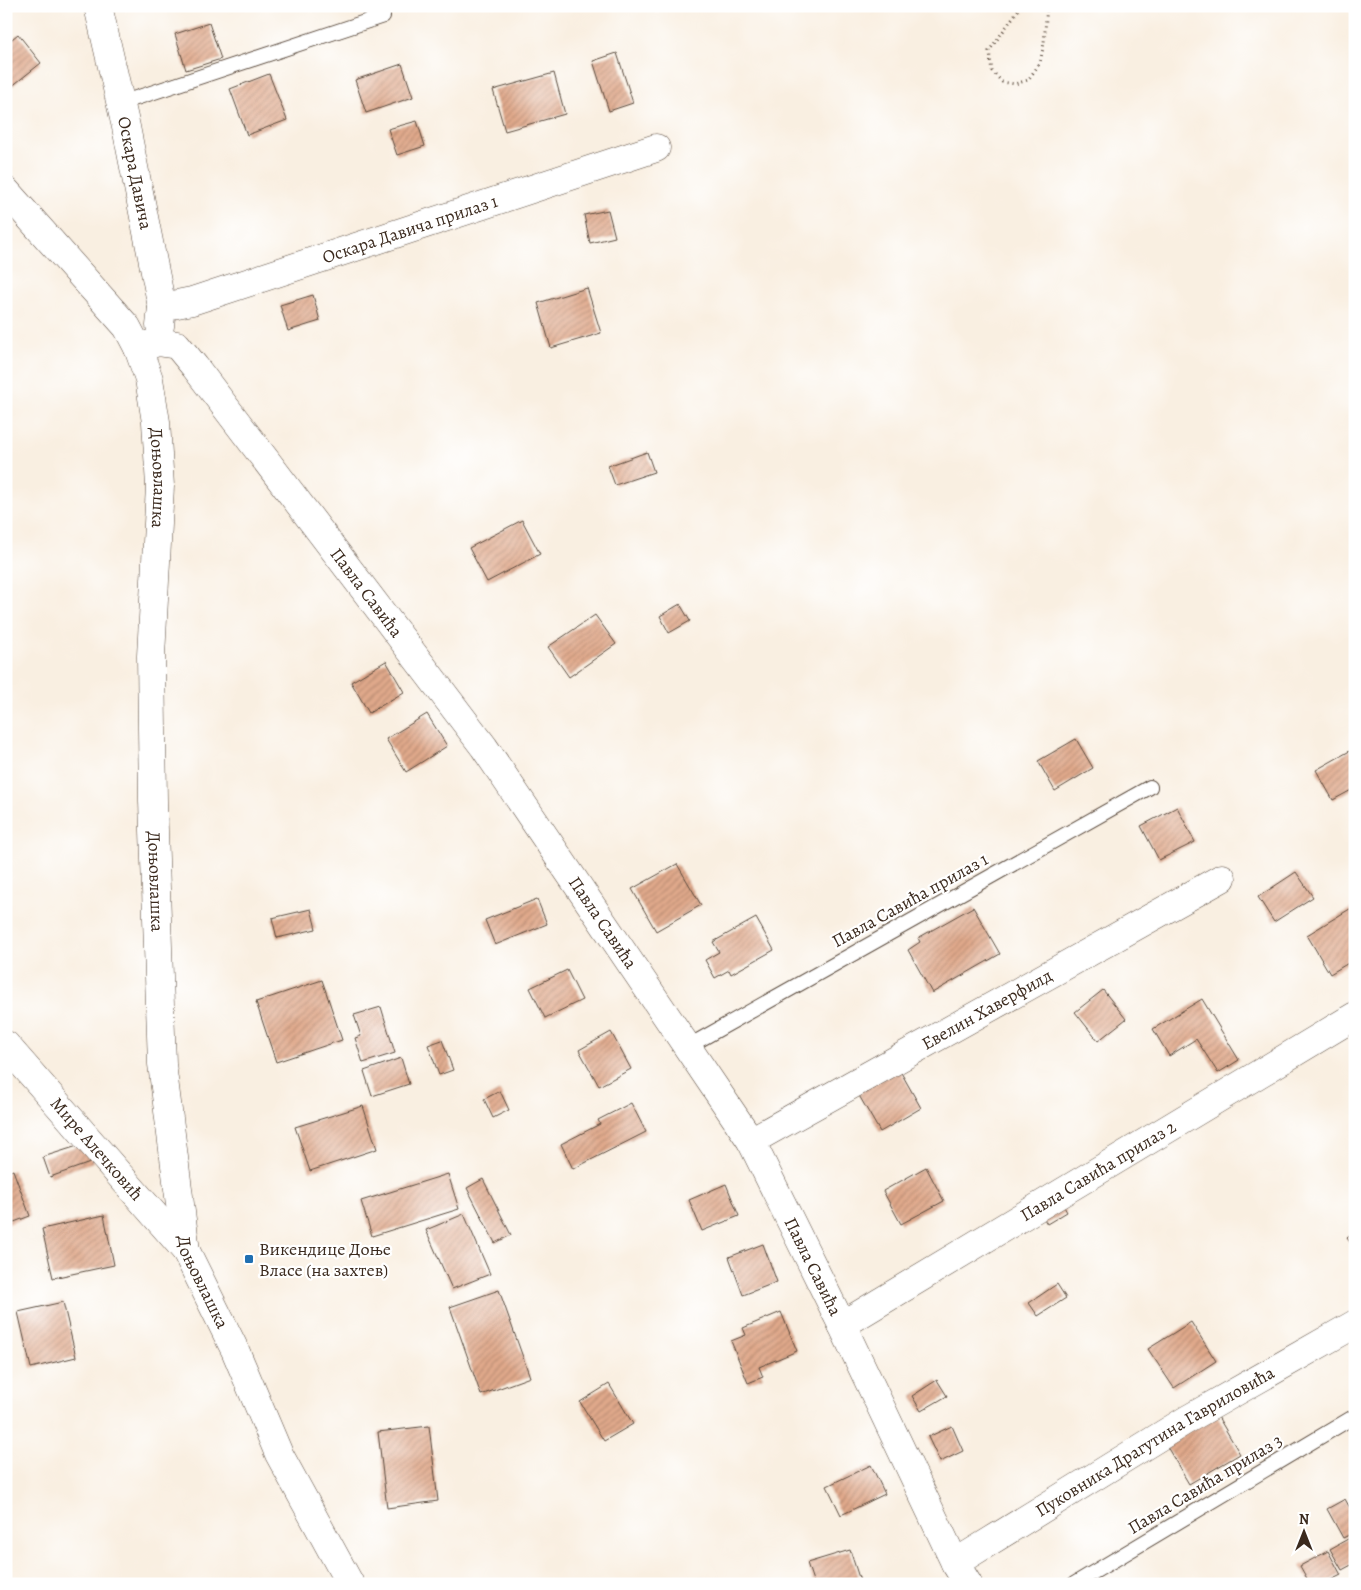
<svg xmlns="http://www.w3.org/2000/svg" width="1361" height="1590" font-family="Alegreya,serif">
  <defs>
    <pattern id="building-hatch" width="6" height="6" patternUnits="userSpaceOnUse" patternTransform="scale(1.25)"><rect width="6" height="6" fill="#e0a98b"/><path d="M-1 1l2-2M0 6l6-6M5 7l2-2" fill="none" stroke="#b78a71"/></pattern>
  </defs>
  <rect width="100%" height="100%" fill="#fff"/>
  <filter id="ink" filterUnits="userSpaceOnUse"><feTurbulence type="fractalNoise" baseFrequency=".02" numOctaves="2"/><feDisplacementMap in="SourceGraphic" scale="10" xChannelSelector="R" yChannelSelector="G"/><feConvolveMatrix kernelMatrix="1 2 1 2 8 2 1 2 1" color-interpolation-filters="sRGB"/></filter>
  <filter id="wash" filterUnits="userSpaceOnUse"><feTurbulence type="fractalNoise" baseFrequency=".0096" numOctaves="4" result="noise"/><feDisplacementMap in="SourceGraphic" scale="20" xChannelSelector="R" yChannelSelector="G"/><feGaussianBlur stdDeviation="1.12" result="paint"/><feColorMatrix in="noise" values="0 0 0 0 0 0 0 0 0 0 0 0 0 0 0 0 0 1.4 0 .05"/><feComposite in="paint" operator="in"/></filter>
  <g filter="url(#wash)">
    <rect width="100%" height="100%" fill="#f9efe1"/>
    <g id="blocks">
      <!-- building -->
      <path fill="url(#building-hatch)" d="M209,23L221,59L186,70L175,34Z
        M18,34L41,63L11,87L6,81V44Z
        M617,53L633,103L609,111L593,61Z
        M402,64L413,97L366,113L355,80Z
        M554,73L565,114L505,131L493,90Z
        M269,74L287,120L247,135L230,89Z
        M417,121L425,146L397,155L388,129Z
        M608,210L615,237L590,243L584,215Z
        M587,288L601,333L551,348L538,303Z
        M313,295L320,321L288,331L280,305Z
        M647,452L654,472L615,485L608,466Z
        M522,520L540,554L487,582L469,548Z
        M680,604L690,621L669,633L660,616Z
        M595,615L616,644L569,677L548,647Z
        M386,661L404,692L369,713L351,682Z
        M427,714L447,746L406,772L386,739Z
        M1076,739L1093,768L1055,791L1038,761Z
        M1355,748V788L1333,800L1316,770Z
        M1177,807L1195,842L1159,860L1141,826Z
        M677,864L701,905L656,931L632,889Z
        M1296,872L1313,897L1274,922L1258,897Z
        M537,899L547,924L495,945L485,920Z
        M973,907L1000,954L932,993L908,950L920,942L918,938Z
        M1353,907L1355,910V959L1330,974L1307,935Z
        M311,909L316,929L277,938L272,918Z
        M756,918L774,950L731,974L729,970L715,978L705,960L719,952L713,942Z
        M567,970L582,1000L545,1018L530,988Z
        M322,980L342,1040L276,1062L256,1002Z
        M1103,990L1126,1019L1098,1041L1075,1012Z
        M1202,999L1239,1060L1218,1073L1196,1039L1169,1056L1153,1029Z
        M381,1007L395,1053L363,1063L355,1038L361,1036L354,1015Z
        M611,1032L631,1069L599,1086L579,1050Z
        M442,1040L453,1070L439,1075L428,1045Z
        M401,1058L409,1084L372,1096L364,1071Z
        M899,1069L921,1108L880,1132L857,1092Z
        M500,1091L509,1110L493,1118L484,1099Z
        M631,1103L646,1132L573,1169L561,1144L600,1124L598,1120Z
        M363,1106L377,1149L310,1171L295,1127Z
        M87,1143L93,1162L50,1177L43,1157Z
        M926,1167L944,1201L901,1224L883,1191Z
        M13,1170L30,1216L6,1225V1173Z
        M448,1174L459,1209L372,1236L361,1201Z
        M483,1179L511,1235L495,1243L467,1188Z
        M726,1184L739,1216L702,1231L689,1200Z
        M1059,1198L1067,1212L1047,1224L1039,1210Z
        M464,1214L490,1274L452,1289L426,1230Z
        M104,1215L114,1265L53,1278L42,1229Z
        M1355,1232V1249L1347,1238Z
        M763,1244L777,1282L743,1295L729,1257Z
        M1057,1284L1066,1298L1038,1316L1029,1303Z
        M499,1290L530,1377L481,1395L450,1307Z
        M63,1302L76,1357L31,1368L18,1312Z
        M781,1312L797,1351L759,1367L763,1377L748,1383L731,1341L746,1335L743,1328Z
        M1191,1322L1216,1361L1174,1388L1148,1349Z
        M937,1380L947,1396L921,1411L912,1396Z
        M609,1384L633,1424L604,1441L580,1402Z
        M1214,1410L1240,1454L1189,1484L1163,1440Z
        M429,1426L438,1501L387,1508L378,1432Z
        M952,1426L963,1451L940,1462L928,1437Z
        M871,1465L885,1494L841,1515L827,1486Z
        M1345,1499L1355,1517V1532L1343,1538L1327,1509Z
        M1355,1535V1563L1342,1570L1330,1549Z
        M850,1550L861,1584H814L807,1563Z
        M1328,1551L1341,1575L1323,1584H1310L1300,1566Z
        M252,1578L254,1584H237Z"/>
    </g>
  </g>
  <g filter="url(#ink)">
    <use href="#blocks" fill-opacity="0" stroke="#58483b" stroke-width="1"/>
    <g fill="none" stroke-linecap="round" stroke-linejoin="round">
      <!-- lane casing -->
      <g stroke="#58483b" stroke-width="16">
        <path id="lane" d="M121,103L383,16
          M687,1047L1150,787
          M1074,1584L1355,1416"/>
      </g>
      <!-- street casing -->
      <g stroke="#58483b" stroke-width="29">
        <g id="street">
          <path id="s1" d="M98,6L126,127L162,307L160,326"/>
          <path id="s2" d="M6,191L127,327L138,348L149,379L156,422L160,486L151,656L153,801L162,1064L186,1251L235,1350L279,1454L350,1584"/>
          <path id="s3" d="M162,307L192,301L656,148"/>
          <path id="s4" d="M138,348L158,342L177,345L195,367L484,747L751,1141L842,1325L955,1563L968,1584"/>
          <path id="s5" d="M6,1045L186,1251"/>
          <path id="s6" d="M751,1141L1222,878"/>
          <path id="s7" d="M842,1325L1355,1016"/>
          <path id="s8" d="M955,1563L1188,1419L1355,1324"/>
        </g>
      </g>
      <!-- path -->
      <path stroke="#58483b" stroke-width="3" stroke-dasharray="1 4" stroke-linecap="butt" d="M1021,6L989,51L992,71L1002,82L1015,84L1028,80L1040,63L1044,43L1047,6
        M1354,611L1355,610"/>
      <!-- lane -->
      <use href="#lane" stroke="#fff" stroke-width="14"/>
      <!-- street -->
      <use href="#street" stroke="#fff" stroke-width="28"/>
    </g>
  </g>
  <!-- markers -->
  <rect fill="#1f6fb2" stroke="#fff" stroke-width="2" x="244" y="1254" width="10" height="10" rx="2.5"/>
  <g text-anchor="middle" stroke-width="4.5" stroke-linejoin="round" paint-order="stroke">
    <!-- street labels -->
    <g font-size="18" fill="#3b2a1e" stroke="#fff">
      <text dy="6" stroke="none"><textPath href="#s1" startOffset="171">Оскара Давича</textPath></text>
      <text dy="6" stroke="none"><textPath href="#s3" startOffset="260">Оскара Давича прилаз 1</textPath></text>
      <text dy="6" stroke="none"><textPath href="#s2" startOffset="338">Доњовлашка</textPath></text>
      <text dy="6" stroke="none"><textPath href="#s4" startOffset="352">Павла Савића</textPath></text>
      <text dy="6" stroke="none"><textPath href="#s2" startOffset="742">Доњовлашка</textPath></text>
      <text transform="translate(910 900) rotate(-29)" y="6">Павла Савића прилаз 1</text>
      <text dy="6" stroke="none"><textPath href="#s4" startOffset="758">Павла Савића</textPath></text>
      <text dy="6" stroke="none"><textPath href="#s6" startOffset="270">Евелин Хаверфилд</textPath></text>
      <text dy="6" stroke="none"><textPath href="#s5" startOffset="138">Мире Алечковић</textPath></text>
      <text dy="6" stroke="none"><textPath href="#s7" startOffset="299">Павла Савића прилаз 2</textPath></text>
      <text dy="6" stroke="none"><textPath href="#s4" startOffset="1162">Павла Савића</textPath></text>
      <text dy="6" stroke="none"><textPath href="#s2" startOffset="1148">Доњовлашка</textPath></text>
      <text dy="6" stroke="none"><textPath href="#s8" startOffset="234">Пуковника Драгутина Гавриловића</textPath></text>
      <text transform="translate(1205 1484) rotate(-31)" y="6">Павла Савића прилаз 3</text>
    </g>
    <!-- poi labels -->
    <g font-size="18" fill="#3b2a1e" stroke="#fff" text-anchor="start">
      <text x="259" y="1255">Викендице Доње<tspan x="259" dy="21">Власе (на захтев)</tspan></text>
    </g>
  </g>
  <!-- margin -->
  <rect width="1361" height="1590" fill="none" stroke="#fff" stroke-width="25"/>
  <!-- north arrow -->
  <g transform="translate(1304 1532)" stroke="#ffffff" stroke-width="4" paint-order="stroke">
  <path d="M0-4L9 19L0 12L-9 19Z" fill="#3b2a1e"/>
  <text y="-8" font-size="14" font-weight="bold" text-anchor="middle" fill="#3b2a1e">N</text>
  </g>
</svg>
